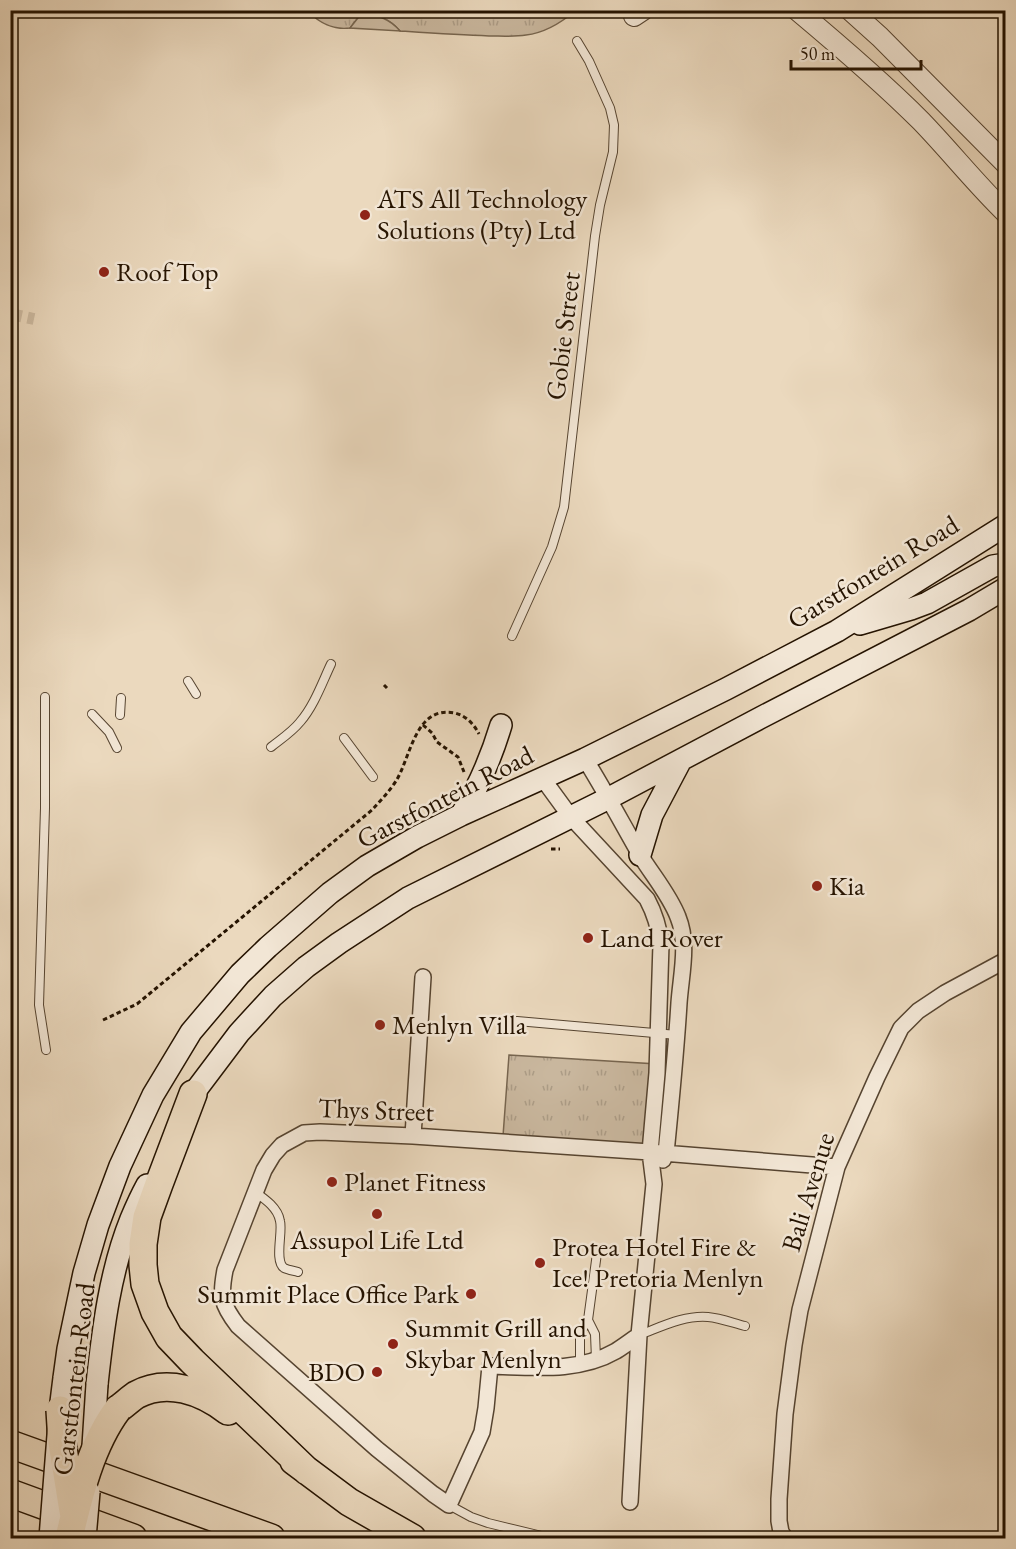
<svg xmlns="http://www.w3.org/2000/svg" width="1016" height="1549" font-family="'EB Garamond',serif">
  <defs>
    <pattern id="grass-tufts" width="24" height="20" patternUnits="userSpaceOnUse" patternTransform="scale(1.5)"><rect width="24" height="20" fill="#c9b79e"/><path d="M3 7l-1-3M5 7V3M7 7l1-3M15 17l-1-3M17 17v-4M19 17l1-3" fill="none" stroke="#ac9c86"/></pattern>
  </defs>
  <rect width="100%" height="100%" fill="#ebd9be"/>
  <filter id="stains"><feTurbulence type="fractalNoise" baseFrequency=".00333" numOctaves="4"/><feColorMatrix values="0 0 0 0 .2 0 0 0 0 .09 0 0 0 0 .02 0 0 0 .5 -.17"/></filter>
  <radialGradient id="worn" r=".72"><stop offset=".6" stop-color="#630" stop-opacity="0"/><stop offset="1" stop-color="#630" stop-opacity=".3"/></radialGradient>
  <!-- grass -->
  <path fill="url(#grass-tufts)" stroke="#77654f" stroke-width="1.5" d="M308,11H575C562,22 544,33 526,35C514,37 501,36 489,36C459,35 430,33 400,31C390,19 378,14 361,14L350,28C334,30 319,23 308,11Z
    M509,1055L657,1064L643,1145L503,1136Z"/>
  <!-- garden -->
  <path fill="#c9b79e" stroke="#77654f" stroke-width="1.5" d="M361,14C377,14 390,19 400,31L350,28Z"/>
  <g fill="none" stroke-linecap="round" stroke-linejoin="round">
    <!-- pedestrian-tunnel -->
    <path stroke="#cdbba2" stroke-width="12" stroke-dasharray="12 6" stroke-linecap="butt" d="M10,314L34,319"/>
    <!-- service casing -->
    <g stroke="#564430" stroke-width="10">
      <path id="service" d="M512,636L552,547L564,507L595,236L600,205L613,152L614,125L610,108L589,61L577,41
        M188,681L196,694
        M45,697V808L39,1005L46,1050
        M92,714L109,732L117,748
        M120,715L121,698
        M344,738L373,777
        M271,747C281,739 292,732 300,722C314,706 322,683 331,664
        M517,1021L677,1035
        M255,1192C265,1199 278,1208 280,1221C283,1232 274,1261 284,1268C288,1270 295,1271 298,1272
        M588,1320L595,1334L596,1359
        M639,1335C661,1327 684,1315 708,1317C720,1318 733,1323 745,1326
        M580,1364V1333L588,1320L597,1253
        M449,1505L471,1517L488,1523L550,1538"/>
    </g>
    <!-- minor casing -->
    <g stroke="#564430" stroke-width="18">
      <path id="minor" d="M585,759C605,791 623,825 642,858C654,877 670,896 678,917C689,944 681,974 679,1003C676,1053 671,1103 666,1153L663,1160
        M543,779L570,816L647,899C655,914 659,927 661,944L657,1073L650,1152L654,1184L639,1335L630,1502
        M413,1136L423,977
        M639,1335C632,1340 624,1346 616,1351C578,1373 532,1367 490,1366L486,1408L482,1432L449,1505L433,1494L377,1449L238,1326C221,1304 220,1296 225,1270L264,1170L273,1155L282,1145L304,1133L320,1132L413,1136L650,1152L837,1167
        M785,1538L781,1532L779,1521V1499L785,1414L794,1345L800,1310L837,1167L877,1077L901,1028L918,1011L945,993L1006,960"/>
    </g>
    <!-- tertiary casing -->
    <g stroke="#564430" stroke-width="22">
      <path id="tertiary" d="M797,10C840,46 882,82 921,121C950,151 976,184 1006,213
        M850,10L880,37L1006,164
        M634,16L643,10"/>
    </g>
    <!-- secondary casing -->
    <g stroke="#251300" stroke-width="24">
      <path id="secondary" d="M860,624L911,609L927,603L993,566L1006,564
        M461,815C480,785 491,758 501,725
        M640,855L652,815L681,760
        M187,1106L193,1094L239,1033L273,996L306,967L339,943L408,898L609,798L760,718L969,610L1006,588
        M64,1378L68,1349L84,1273L98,1225L120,1166L153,1095L191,1032L240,974L268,947L330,893L367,866L417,837L461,815L585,759L726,689L837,631L1006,525
        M97,1384C103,1329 110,1271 131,1219C136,1207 141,1196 147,1185"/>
    </g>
    <!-- motorway casing -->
    <g stroke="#251300" stroke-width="30">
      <path id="motorway" d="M193,1094L159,1184L147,1217L143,1244V1265L145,1284L155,1312L169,1337L192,1361L307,1471
        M118,1409C124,1405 130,1399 136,1395C167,1378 202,1391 228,1411
        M10,1444L271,1538
        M294,1461L349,1502L412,1538
        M10,1493L133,1538"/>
    </g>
    <!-- path -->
    <path stroke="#251300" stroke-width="3" stroke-dasharray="4.5 3" stroke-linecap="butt" d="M384,685L387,688
      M423,725L432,733L437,742L458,757L464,772
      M551,849H560
      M103,1020L137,1004L372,810C380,801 389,792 396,781C411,757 415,705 455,713C466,716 474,724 479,734"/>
    <!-- service -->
    <use href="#service" stroke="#f2e6d5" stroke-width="8"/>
    <!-- minor -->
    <use href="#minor" stroke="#f2e6d5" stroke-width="15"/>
    <!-- tertiary -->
    <use href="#tertiary" stroke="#f2e6d5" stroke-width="20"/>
    <!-- secondary -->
    <use href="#secondary" stroke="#f2e6d5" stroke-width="21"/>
    <!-- motorway -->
    <use href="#motorway" stroke="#ebd9be" stroke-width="27"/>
    <!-- secondary-bridge casing -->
    <g stroke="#251300" stroke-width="24" stroke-linecap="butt">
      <path id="secondary-bridge" d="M93,1446L97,1384
        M50,1538L60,1410L64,1378
        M85,1538L89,1492"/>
    </g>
    <!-- motorway-bridge casing -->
    <g stroke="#251300" stroke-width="30" stroke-linecap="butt">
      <path id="motorway-bridge" d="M60,1410L62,1442L73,1511
        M69,1538C79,1495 91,1445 118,1409"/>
    </g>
    <!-- secondary-bridge -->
    <use href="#secondary-bridge" stroke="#f2e6d5" stroke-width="21"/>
    <!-- motorway-bridge -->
    <use href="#motorway-bridge" stroke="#ebd9be" stroke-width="27"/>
  </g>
  <!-- markers -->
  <g fill="#8f2418" stroke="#f2e6d5" stroke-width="2">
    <circle cx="365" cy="215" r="6"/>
    <circle cx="104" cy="272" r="6"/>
    <circle cx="817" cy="886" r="6"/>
    <circle cx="588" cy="938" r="6"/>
    <circle cx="380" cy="1025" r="6"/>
    <circle cx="332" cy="1182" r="6"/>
    <circle cx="377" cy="1214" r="6"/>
    <circle cx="540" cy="1263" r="6"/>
    <circle cx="471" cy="1294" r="6"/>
    <circle cx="393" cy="1344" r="6"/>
    <circle cx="377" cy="1372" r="6"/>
  </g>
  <g text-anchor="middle" stroke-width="5" stroke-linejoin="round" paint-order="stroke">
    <!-- poi labels -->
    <g font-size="27" fill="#251300" stroke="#f2e6d5" text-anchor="start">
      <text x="377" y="208">ATS All Technology<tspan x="377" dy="31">Solutions (Pty) Ltd</tspan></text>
      <text x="116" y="281">Roof Top</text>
      <text x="829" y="895">Kia</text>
      <text x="600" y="947">Land Rover</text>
      <text x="392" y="1034">Menlyn Villa</text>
      <text x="344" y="1191">Planet Fitness</text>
      <text x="377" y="1249" text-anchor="middle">Assupol Life Ltd</text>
      <text x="552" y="1256">Protea Hotel Fire &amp;<tspan x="552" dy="31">Ice! Pretoria Menlyn</tspan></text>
      <text x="459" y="1303" text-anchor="end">Summit Place Office Park</text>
      <text x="405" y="1337">Summit Grill and<tspan x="405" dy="31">Skybar Menlyn</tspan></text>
      <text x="365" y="1381" text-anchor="end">BDO</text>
    </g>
    <!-- street labels -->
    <g font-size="27" fill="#251300" stroke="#f2e6d5">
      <text transform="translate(563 336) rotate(-83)" y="9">Gobie Street</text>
      <text transform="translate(873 572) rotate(-31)" y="9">Garstfontein Road</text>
      <text transform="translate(445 797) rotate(-27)" y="9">Garstfontein Road</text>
      <text transform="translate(376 1110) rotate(2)" y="9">Thys Street</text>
      <text transform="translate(808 1192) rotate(-73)" y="9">Bali Avenue</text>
      <text transform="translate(74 1379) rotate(-83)" y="9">Garstfontein Road</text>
    </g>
  </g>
  <!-- margin -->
  <rect width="1016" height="1549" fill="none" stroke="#ebd9be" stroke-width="36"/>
  <rect x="12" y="12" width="992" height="1525" fill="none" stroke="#251300" stroke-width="3"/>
  <rect x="18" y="18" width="980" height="1513" fill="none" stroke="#251300" stroke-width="1.5"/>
  <!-- scale -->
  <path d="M791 60v9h130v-9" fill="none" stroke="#251300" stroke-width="3"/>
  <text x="800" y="60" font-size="18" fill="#251300" stroke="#f2e6d5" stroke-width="4.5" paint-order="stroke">50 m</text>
  <rect width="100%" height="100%" filter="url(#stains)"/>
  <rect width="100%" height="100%" fill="url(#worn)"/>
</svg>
